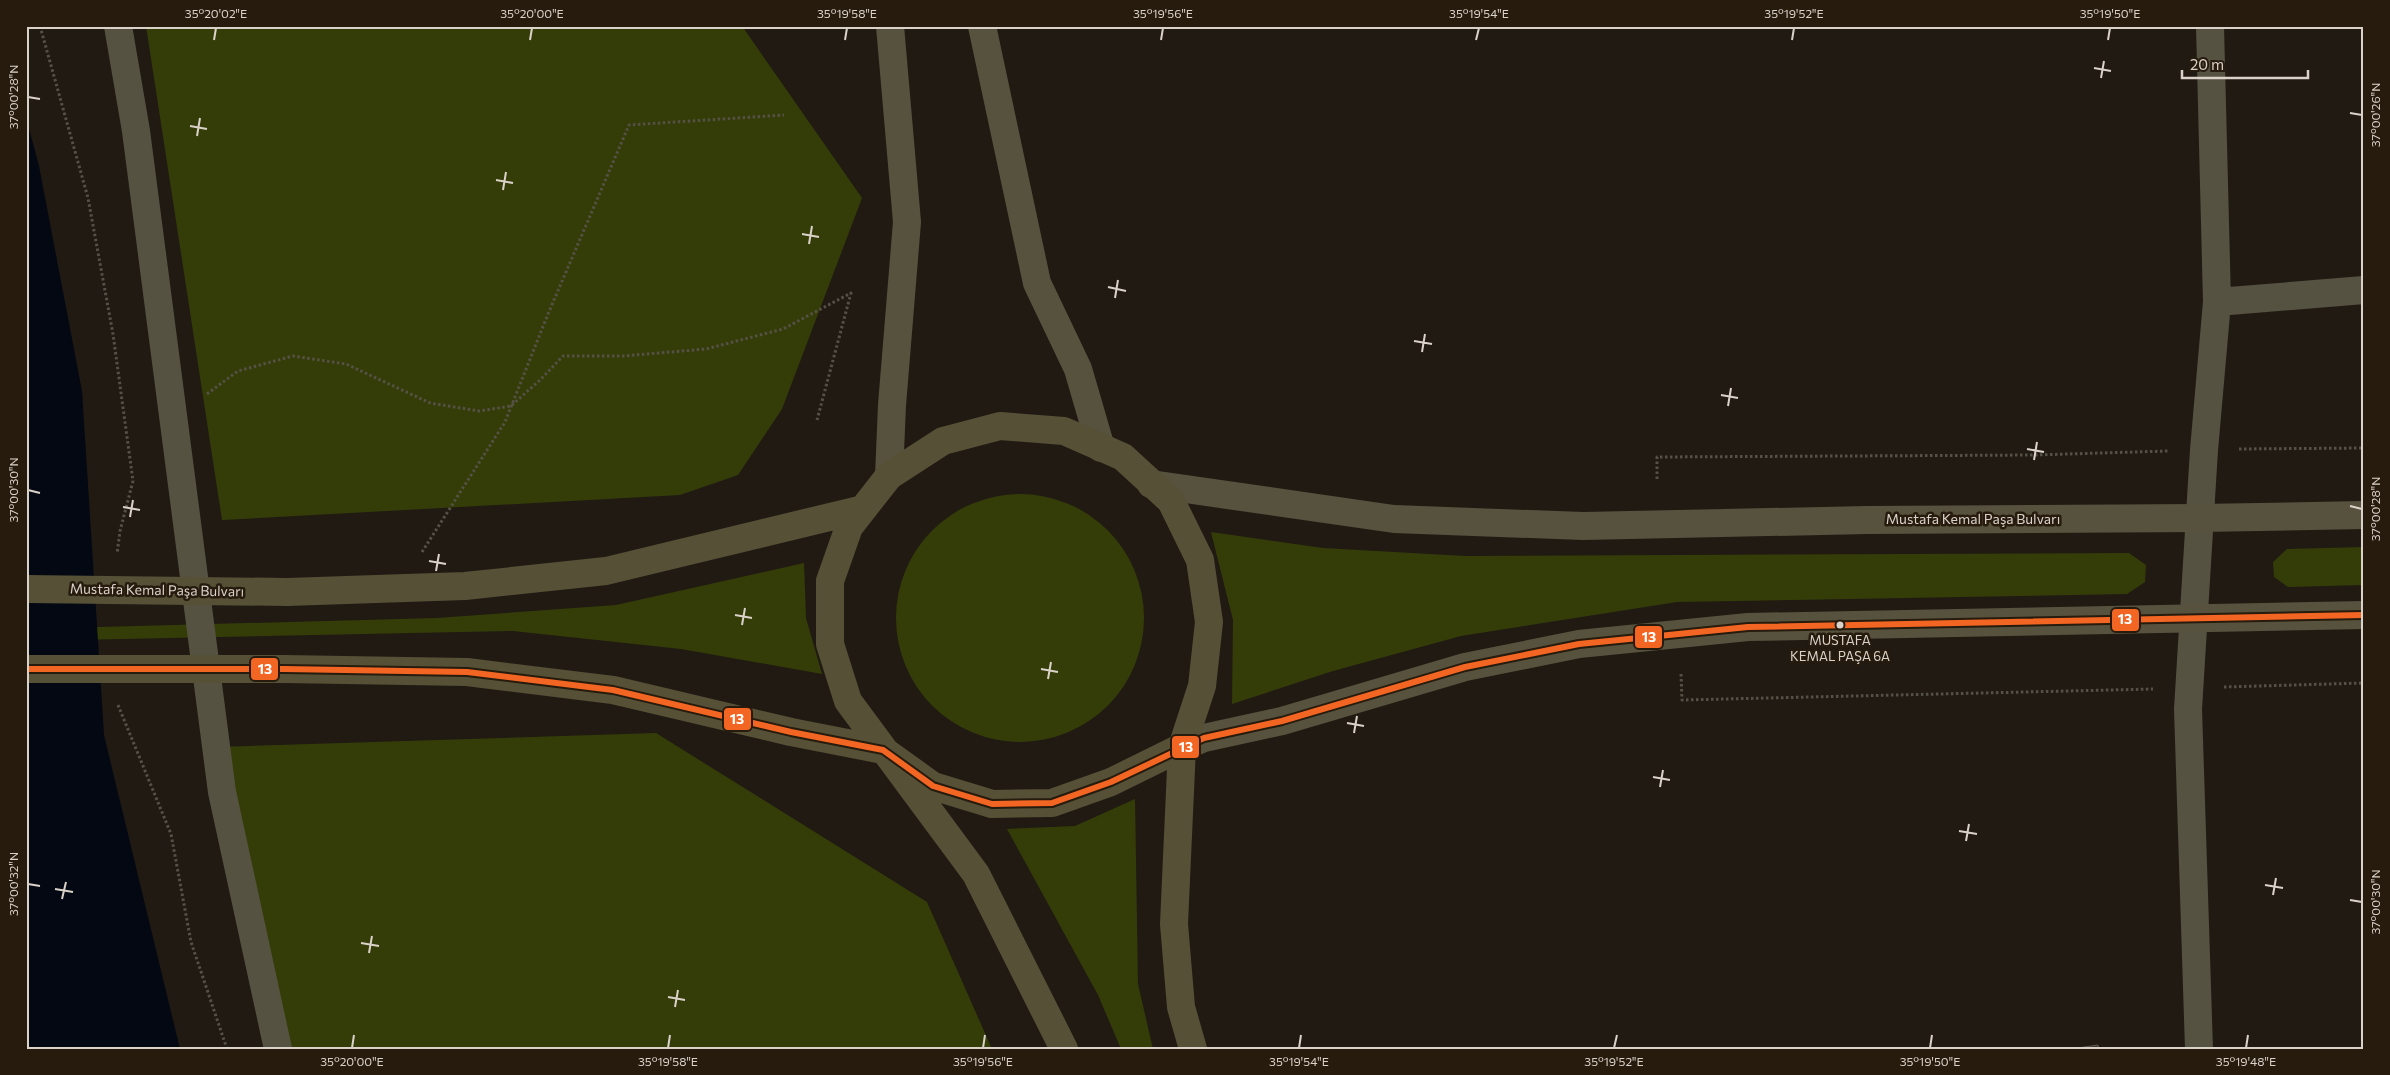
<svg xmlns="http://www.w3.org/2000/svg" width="2390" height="1075" font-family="Commissioner,sans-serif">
  <defs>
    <filter id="shadow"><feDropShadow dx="4.5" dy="4.5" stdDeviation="2.5" flood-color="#0009"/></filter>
  </defs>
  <rect width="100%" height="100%" fill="#201a13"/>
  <!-- green -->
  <path fill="#343d08" d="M146,26H742L862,198L782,409L738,475L680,495L222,520Z
    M896 618a124 124 0 1 1 248 0a124 124 0 1 1-248 0Z
    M1211,532L1323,548L1465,556L2129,553L2146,565L2145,582L2127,594L1677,602L1461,636L1333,671L1232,704L1233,620Z
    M2364,547V585L2288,587L2274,577L2273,562L2287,549Z
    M804,563L806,618L822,674L681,649L513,631L26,641V629L437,618L616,605Z
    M656,733L927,902L992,1049H279L216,747Z
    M1135,799L1138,984L1153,1049H1121L1098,995L1007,829L1075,826Z"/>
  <!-- water -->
  <path fill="#030812" d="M26,117L39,166L82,391L104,735L180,1049H26Z"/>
  <!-- building -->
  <path fill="#39342e" stroke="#5d5851" filter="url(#shadow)" d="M2098,1045L2099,1049H2071Z"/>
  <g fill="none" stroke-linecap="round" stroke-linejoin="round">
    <!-- path -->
    <path stroke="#555145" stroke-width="3" stroke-dasharray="2.5 2.5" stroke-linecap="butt" d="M40,26L88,198L113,334L133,481L120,531L117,554
      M207,394L238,371L293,356L346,364L430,403L479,411L511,406L540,380L563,356H623L706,349L783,329L851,293L817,420
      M2239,449L2364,448
      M1657,479V457L2035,455L2168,451
      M422,552L505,422L548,314L629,125L784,115
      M1681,674L1682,700L2153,689
      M2224,687L2364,683
      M118,705L171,834L191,942L227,1049"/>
    <!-- minor -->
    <path stroke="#565242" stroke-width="28" d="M118,26L136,131L222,792L278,1049
      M2217,302L2364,290
      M2199,1049L2188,709L2204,450L2217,302L2210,26"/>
    <!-- secondary -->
    <path stroke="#57523e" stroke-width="28" d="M982,26L1037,283L1078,369L1101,448
      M889,476L892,405L907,222L890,26
      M1151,484L1394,519L1583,526L1867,520L2200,518L2364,515
      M1182,747L1204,738L1282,721L1465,667L1579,644L1748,627L2364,615"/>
    <!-- primary -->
    <path stroke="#555036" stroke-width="28" d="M287,592L465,586L606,571L863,509
      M284,669L467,672L613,690L791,732L883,750L933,786L992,804L1052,803L1111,782L1182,747
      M1064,1049L976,874L848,701L830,644V581L849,527L889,476L943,441L1000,426L1064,431L1123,457L1171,501L1200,560L1209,622L1202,686L1182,747L1174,924L1181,1007L1193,1049"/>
    <!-- primary-bridge -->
    <path stroke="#555036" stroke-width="28" d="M26,589L287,592
      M26,669H284"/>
    <!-- bus-1 casing -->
    <g stroke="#261b0d" stroke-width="10">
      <path id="bus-1" d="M26,669H284L467,672L613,690L791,732L883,750L933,786L992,804L1052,803L1111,782L1204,738L1282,721L1465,667L1579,644L1748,627L2364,615"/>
    </g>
    <!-- bus-1 -->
    <use href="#bus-1" stroke="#f26522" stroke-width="6"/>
  </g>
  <!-- ticks -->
  <path fill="none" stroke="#dad2c9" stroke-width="2" d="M214,40L216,28M530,40L532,28M845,40L847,28M1161,40L1163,28M1476,40L1479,28M1792,40L1794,28M2108,40L2110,28M2094,68L2111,71M2101,78L2104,61M28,97L40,99M2350,113L2362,115M190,126L207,129M197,136L200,118M496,180L513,183M503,190L506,172M802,234L819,237M809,244L812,226M1108,287L1126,291M1115,298L1118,280M1414,341L1432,344M1422,352L1425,334M1721,395L1738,398M1728,406L1731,388M2027,449L2044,452M2034,460L2037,442M28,490L40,493M2350,506L2362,509M123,507L140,510M130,517L133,500M429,561L446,564M436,571L439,554M735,615L752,618M742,625L745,608M1041,669L1058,672M1048,679L1051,662M1347,723L1364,726M1354,733L1357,716M1653,777L1670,780M1660,787L1663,770M1959,831L1977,834M1966,841L1969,824M28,884L40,886M2265,885L2283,888M55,889L73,892M2273,895L2276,878M62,899L66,882M2350,900L2362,902M361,943L379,946M369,953L372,936M668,997L685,1000M675,1007L678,990M352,1048L354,1035M668,1048L670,1035M983,1048L985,1035M1299,1048L1301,1035M1614,1048L1617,1035M1930,1048L1932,1035M2246,1048L2248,1035"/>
  <!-- markers -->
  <circle fill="#dad2c9" stroke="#261b0d" stroke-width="2" cx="1840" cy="625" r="4.5"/>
  <g text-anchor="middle" stroke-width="5" stroke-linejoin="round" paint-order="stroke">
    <!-- bus labels -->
    <g font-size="13" fill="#dad2c9" stroke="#261b0d">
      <text x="1840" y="645">MUSTAFA<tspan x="1840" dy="16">KEMAL PAŞA 6A</tspan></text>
    </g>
    <!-- street labels -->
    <g font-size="14" fill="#dad2c9" stroke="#261b0d">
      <text x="1973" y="524">Mustafa Kemal Paşa Bulvarı</text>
      <text transform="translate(157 590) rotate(1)" y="5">Mustafa Kemal Paşa Bulvarı</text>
    </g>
  </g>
  <g stroke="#261b0d" stroke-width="2">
    <rect x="2111" y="608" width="29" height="24" rx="5" fill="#f26522"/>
    <rect x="1634" y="625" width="29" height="24" rx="5" fill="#f26522"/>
    <rect x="250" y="657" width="29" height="24" rx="5" fill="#f26522"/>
    <rect x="723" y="707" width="29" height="24" rx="5" fill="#f26522"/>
    <rect x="1171" y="735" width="29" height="24" rx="5" fill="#f26522"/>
  </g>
  <g font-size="14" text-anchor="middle" font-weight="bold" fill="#fff">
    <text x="2125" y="624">13</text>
    <text x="1649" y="642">13</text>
    <text x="265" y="674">13</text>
    <text x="737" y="724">13</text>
    <text x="1186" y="752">13</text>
  </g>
  <!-- border -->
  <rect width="2390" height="1075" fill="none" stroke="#261b0d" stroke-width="55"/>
  <!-- scale -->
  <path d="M2182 70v8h126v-8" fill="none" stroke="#dad2c9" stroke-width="2.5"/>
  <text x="2190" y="70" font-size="15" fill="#dad2c9" stroke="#261b0d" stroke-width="4" paint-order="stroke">20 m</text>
  <rect x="28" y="28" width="2334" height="1020" fill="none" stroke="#dad2c9" stroke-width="2"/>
  <g font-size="12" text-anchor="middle" fill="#dad2c9">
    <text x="216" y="18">35°20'02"E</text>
    <text x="532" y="18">35°20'00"E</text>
    <text x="847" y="18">35°19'58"E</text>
    <text x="1163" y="18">35°19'56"E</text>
    <text x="1479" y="18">35°19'54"E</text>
    <text x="1794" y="18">35°19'52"E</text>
    <text x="2110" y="18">35°19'50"E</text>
    <text transform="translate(14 97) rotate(-90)" y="4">37°00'28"N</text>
    <text transform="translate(2376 115) rotate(-90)" y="4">37°00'26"N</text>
    <text transform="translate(14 490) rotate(-90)" y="4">37°00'30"N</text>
    <text transform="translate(2376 509) rotate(-90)" y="4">37°00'28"N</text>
    <text transform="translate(14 884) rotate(-90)" y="4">37°00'32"N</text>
    <text transform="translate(2376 902) rotate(-90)" y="4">37°00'30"N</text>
    <text x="352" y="1066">35°20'00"E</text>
    <text x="668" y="1066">35°19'58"E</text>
    <text x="983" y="1066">35°19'56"E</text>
    <text x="1299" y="1066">35°19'54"E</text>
    <text x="1614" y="1066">35°19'52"E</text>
    <text x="1930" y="1066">35°19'50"E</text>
    <text x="2246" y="1066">35°19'48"E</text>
  </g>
</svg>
